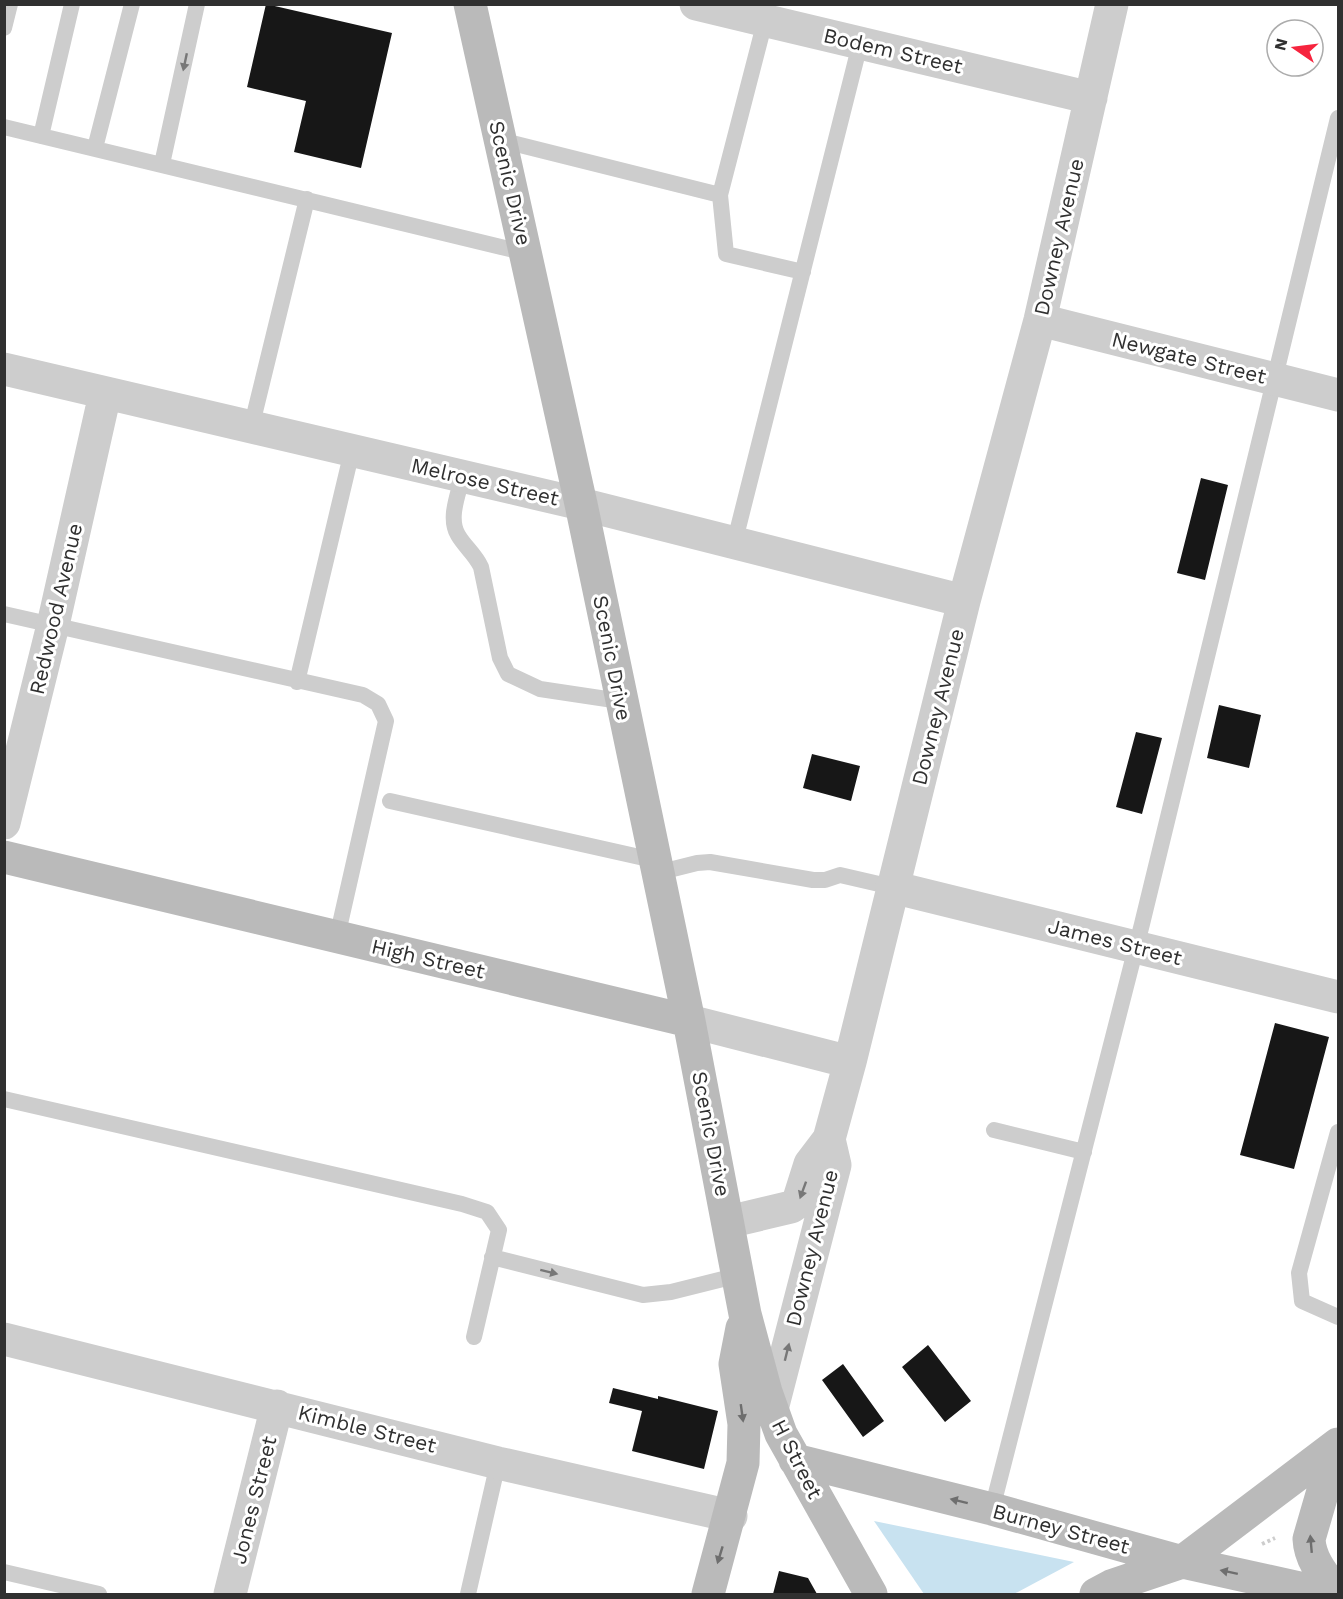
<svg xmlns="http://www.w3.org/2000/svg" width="1343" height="1599" font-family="'Work Sans',sans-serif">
  <rect width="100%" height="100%" fill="#fff"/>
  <!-- water -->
  <path fill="#c8e2f0" d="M874,1521L1074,1562L1014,1594H924Z"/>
  <!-- building -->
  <path fill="#171717" d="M266,4L392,33L361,168L294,152L306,101L247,87Z
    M1201,478L1228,485L1205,580L1177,573Z
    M1219,705L1261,715L1249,768L1207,758Z
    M1136,732L1162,738L1142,814L1116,807Z
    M812,754L860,766L851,801L803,788Z
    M1275,1023L1329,1037L1294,1169L1240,1155Z
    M928,1345L971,1401L945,1422L902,1367Z
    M843,1364L884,1421L863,1437L822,1380Z
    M613,1388L658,1399V1396L718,1411L704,1469L632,1451L642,1411L609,1403Z
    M779,1571L808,1578L817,1594H773Z"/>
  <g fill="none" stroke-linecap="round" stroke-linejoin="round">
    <!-- path -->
    <path stroke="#cdcdcd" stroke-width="4" stroke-dasharray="3 3" stroke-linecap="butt" d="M1262,1544L1275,1538"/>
    <!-- lane -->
    <path stroke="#cdcdcd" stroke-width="16" d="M4,28L10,4
      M4,127L526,253
      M41,136L72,4
      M500,140L720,195L765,21
      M95,148L132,4
      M162,164L197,4
      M720,195L726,254L803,272
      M251,428L307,199
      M462,478C458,496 448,518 458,535C465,547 475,554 481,567L500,658L508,674L540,689L620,701
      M734,544L860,44
      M4,614L363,695L378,704L386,721L337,937
      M297,682L352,451
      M390,801L653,860
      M657,873L697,863L710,862L813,880H825L840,875L892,887
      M4,1099L462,1204L487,1212L499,1230L474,1337
      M994,1130L1084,1152
      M1338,1132L1299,1273L1302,1301L1338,1317
      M492,1257L643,1295L671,1292L739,1275
      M992,1509L1142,924L1338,118
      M4,1572L99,1594
      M468,1594L498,1463"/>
    <!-- street -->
    <path stroke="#cdcdcd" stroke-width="33" d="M696,4L1091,98
      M1040,320L1338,395
      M4,369L581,504L964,601
      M4,823L53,625L105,394
      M892,887L1338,997
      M689,1021L850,1062
      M728,1222L791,1207L798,1202L810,1164L829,1139
      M4,1339L498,1463L731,1516
      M772,1409L835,1165L829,1139L850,1062L964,601L1040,320L1112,4
      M230,1594L277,1406"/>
    <!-- secondary -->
    <path stroke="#bababa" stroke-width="33" d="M470,4L581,504L689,1021L745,1314L766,1392L781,1434L871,1594
      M4,857L689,1021
      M1336,1446L1309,1539C1310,1561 1325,1577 1338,1594
      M795,1460L992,1509L1182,1562L1327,1594
      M708,1594L743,1463L744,1424L735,1364L742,1328
      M1096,1594L1111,1586L1182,1562L1338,1444"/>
  </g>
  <!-- one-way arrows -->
  <defs><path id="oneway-solid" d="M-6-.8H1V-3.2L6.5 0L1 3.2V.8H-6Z" transform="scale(1.5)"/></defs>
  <g fill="#777">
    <use href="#oneway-solid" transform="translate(185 62) rotate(102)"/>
    <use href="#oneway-solid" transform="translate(803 1190) rotate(110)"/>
    <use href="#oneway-solid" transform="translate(549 1272) rotate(14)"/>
    <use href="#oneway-solid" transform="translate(787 1352) rotate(-76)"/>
  </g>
  <g fill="#6e6e6e">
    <use href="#oneway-solid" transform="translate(742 1413) rotate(82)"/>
    <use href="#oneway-solid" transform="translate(959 1501) rotate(-166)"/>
    <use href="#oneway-solid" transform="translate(1311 1544) rotate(-95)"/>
    <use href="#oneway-solid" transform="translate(720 1555) rotate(107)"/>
    <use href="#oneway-solid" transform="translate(1229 1572) rotate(-168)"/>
  </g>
  <g text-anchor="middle" stroke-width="6" stroke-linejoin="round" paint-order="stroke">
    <!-- street labels -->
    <g font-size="21" fill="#303030" stroke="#fff">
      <text transform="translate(893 51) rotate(13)" y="7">Bodem Street</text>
      <text transform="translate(510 183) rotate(77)" y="7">Scenic Drive</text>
      <text transform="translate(1059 237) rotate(-77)" y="7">Downey Avenue</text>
      <text transform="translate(1189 358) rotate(14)" y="7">Newgate Street</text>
      <text transform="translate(485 482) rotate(13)" y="7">Melrose Street</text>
      <text transform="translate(56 609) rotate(-77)" y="7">Redwood Avenue</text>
      <text transform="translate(612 658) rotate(79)" y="7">Scenic Drive</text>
      <text transform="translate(938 707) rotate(-76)" y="7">Downey Avenue</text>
      <text transform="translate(1115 942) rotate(14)" y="7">James Street</text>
      <text transform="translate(428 959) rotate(13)" y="7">High Street</text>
      <text transform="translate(711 1134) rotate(79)" y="7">Scenic Drive</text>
      <text transform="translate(812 1248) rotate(-76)" y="7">Downey Avenue</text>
      <text transform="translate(367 1429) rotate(14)" y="7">Kimble Street</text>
      <text transform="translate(797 1459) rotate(63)" y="7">H Street</text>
      <text transform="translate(254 1500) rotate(-76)" y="7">Jones Street</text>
      <text transform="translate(1061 1529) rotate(15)" y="7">Burney Street</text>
    </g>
  </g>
  <!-- border -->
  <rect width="1343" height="1599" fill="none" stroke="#303030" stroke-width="12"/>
  <!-- north arrow -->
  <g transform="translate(1295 48) rotate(284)"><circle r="28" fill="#ffffff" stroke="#acacac" stroke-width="1.5"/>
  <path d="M0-4.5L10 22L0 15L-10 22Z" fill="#f6243e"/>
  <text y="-9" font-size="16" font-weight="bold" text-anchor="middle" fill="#303030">N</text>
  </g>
</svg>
